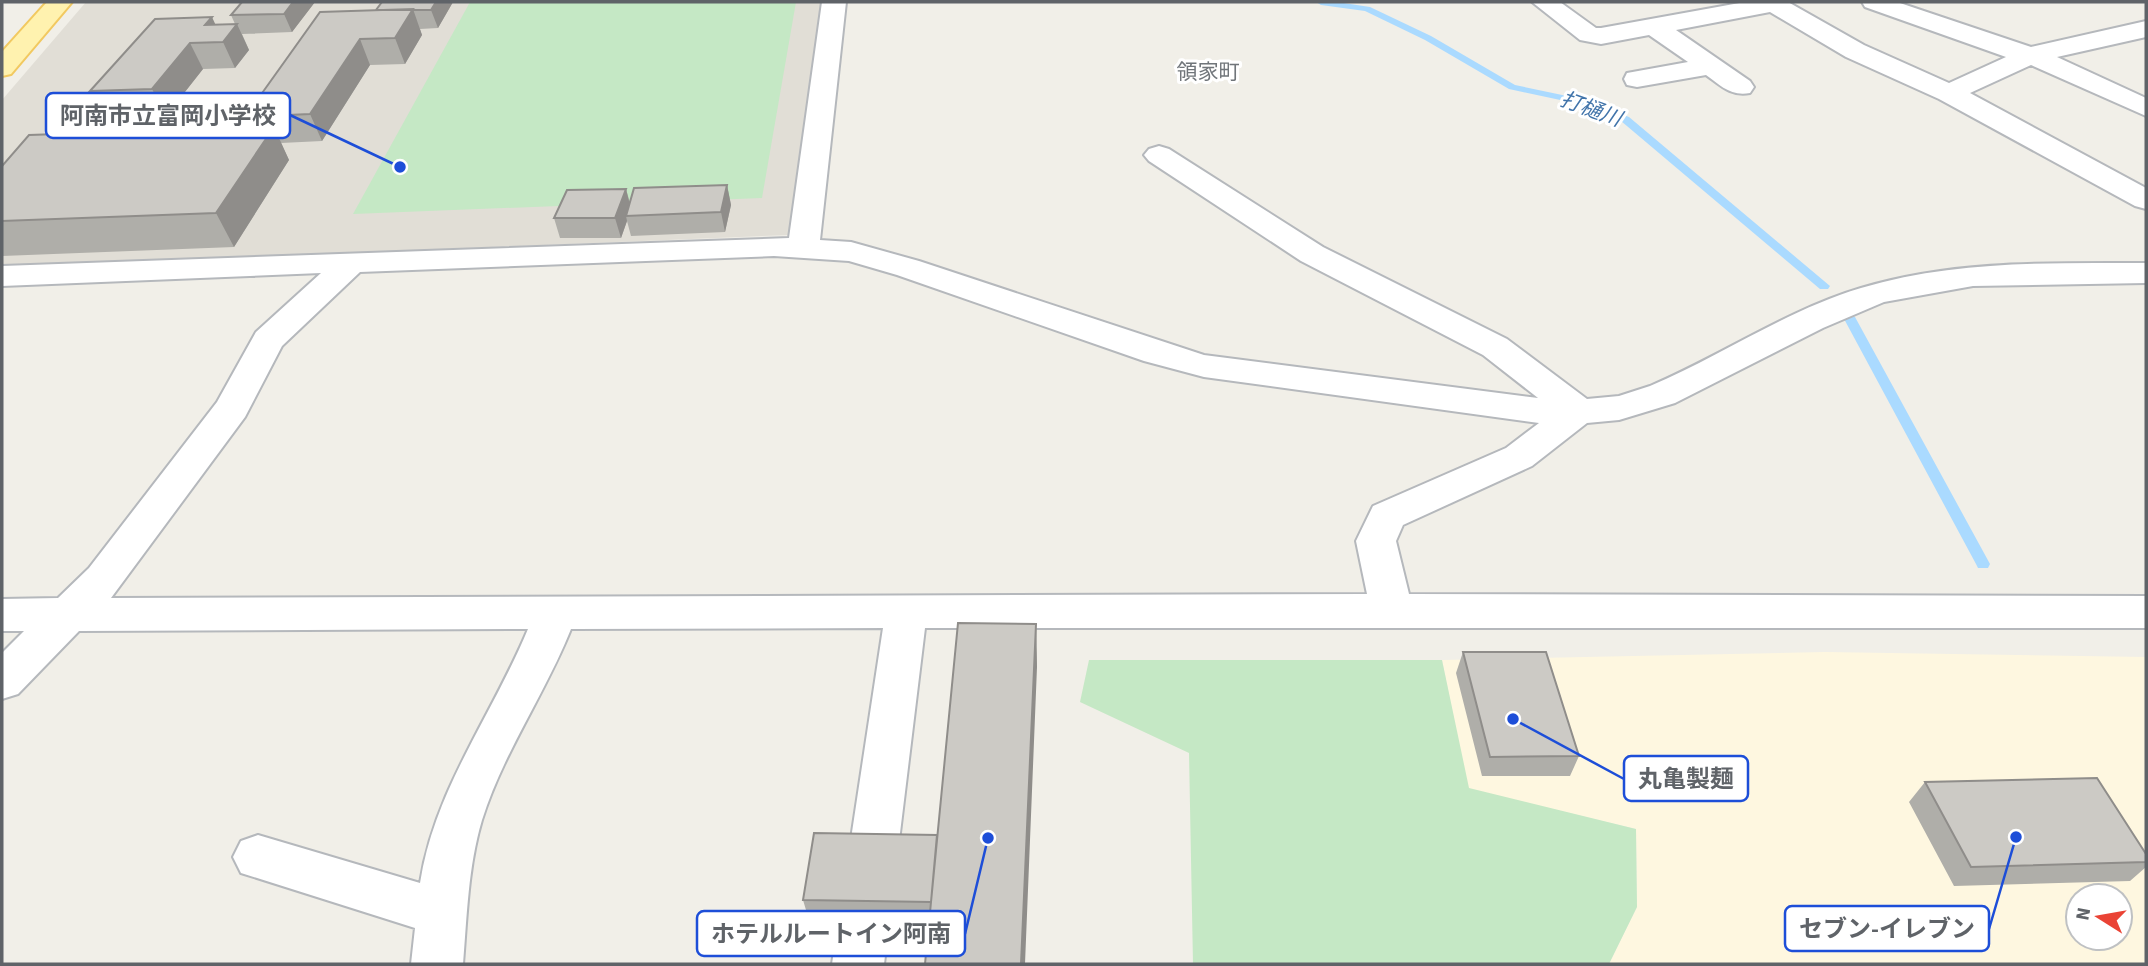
<svg xmlns="http://www.w3.org/2000/svg" width="2148" height="966" font-family="'Source Sans 3','Noto Sans JP',sans-serif">
  <rect width="100%" height="100%" fill="#f1efe8"/>
  <!-- commercial -->
  <path fill="#fef7e0" fill-rule="evenodd" d="M1825,652L2146,657V964H1609L1637,907L1636,829L1468,789L1442,660ZM2078,896H2120V938H2078Z"/>
  <!-- education -->
  <path fill="#e1ded6" d="M86,2H823L789,235L2,267V100Z"/>
  <!-- green -->
  <path fill="#c5e8c5" d="M470,2H796L762,198L353,214Z
    M1089,660H1442L1469,788L1636,829L1637,907L1609,964H1193L1189,753L1080,702Z"/>
  <g fill="none" stroke-linecap="round" stroke-linejoin="round">
    <!-- stream -->
    <path fill="#aadaff" fill-rule="evenodd" d="M1316,2H1337L1370,7L1431,36L1515,85L1586,100L1629,117L1830,286L1828,289H1820L1621,121L1579,104L1509,89L1425,40L1365,11L1321,5Z
      M1849,313L1855,317L1990,564L1988,568H1978L1976,564L1843,317Z"/>
    <!-- minor casing -->
    <g stroke="#b5b8bc" stroke-width="4">
      <path id="minor" d="M822,2H846L820,240L851,242L919,261L1204,355L1538,398L1483,355L1301,261L1149,161L1144,155L1149,149L1159,146L1169,149L1323,247L1507,339L1587,399L1619,396L1650,386C1721,356 1787,310 1861,288C1954,260 2051,263 2146,263V283L1973,286L1884,302L1823,328L1675,403L1619,420L1587,423L1532,466L1403,525L1396,541L1409,594L2146,596V628H925L884,964H832L883,628L571,629C545,694 503,753 482,820C468,867 467,916 463,964H411L415,928L241,873L233,857L241,841L258,835L420,883C435,788 492,716 528,629L79,631L18,694L2,699V653L24,631H2V599L58,598L89,568L217,402L256,332L321,273L2,286V266L789,238ZM774,256L849,261L897,275L1144,361L1204,377L1539,423L1506,448L1373,506L1356,541L1367,594L111,598L245,417L282,346L360,272Z
        M1532,2H1560L1596,28H1601L1745,2H1788L1864,45L1949,83L2006,57L1865,7L1862,2H1897L2031,47L2146,21V37L2057,57L2146,98V116L2031,65L1970,93L2146,188V209L2135,206L1939,99L1846,57L1770,12L1676,30L1750,81L1754,87L1750,93C1731,97 1720,85 1706,75L1637,87L1627,85L1624,79L1627,73L1688,62L1649,35L1601,44L1580,40Z"/>
    </g>
    <!-- major casing -->
    <g stroke="#f2c960" stroke-width="4">
      <path id="major" d="M47,2H72L11,74L2,76V52Z"/>
    </g>
    <!-- minor -->
    <use href="#minor" fill="#fff" fill-rule="evenodd"/>
    <!-- major -->
    <use href="#major" fill="#fff2af" fill-rule="evenodd"/>
  </g>
  <!-- wall -->
  <path fill="#afaea9" d="M315,2L292,32L242,34L249,50L235,68L203,69L166,116L105,118L90,91L215,24H235L231,15Z
    M453,2L438,28L420,29L422,35L405,64L370,65L322,141L281,143L289,160L234,247L2,256V166L250,127L245,117L376,10Z
    M727,185L731,205L725,232L631,236L627,221L621,238H560L554,218L626,189L630,203Z
    M1036,624L1037,667L930,911L806,910L803,900L937,835Z
    M1463,652L1579,756L1570,776H1482L1456,673Z
    M1925,782L2146,854V867L2130,881L1954,886L1909,802Z"/>
  <!-- shaded-wall -->
  <path fill="#8f8d8a" d="M293,2H315L292,32L284,14Z
    M436,2H453L438,28L431,10Z
    M413,9L422,35L405,64L395,38Z
    M212,17L223,41L237,24L249,50L235,68L223,42L205,25Z
    M360,39L370,65L322,141L310,114Z
    M190,43L203,69L166,116L152,89Z
    M274,127L289,160L234,247L216,213Z
    M727,185L731,205L725,232L721,212Z
    M626,189L631,209L626,216L627,221L621,238L615,218Z
    M1036,624L1037,667L1025,964H1021Z"/>
  <!-- building -->
  <path fill="#cccac5" stroke="#8f8d8a" stroke-width="2" d="M242,2H293L284,14L231,15Z
    M382,2H436L431,10H376Z
    M413,9L395,38L360,39L310,114L245,117L320,12Z
    M212,17L205,25L237,24L223,42L190,43L152,89L90,91L155,19Z
    M274,127L216,213L2,221V166L29,135Z
    M727,185L721,212L626,216L634,188Z
    M626,189L615,218H554L567,190Z
    M958,623L1036,624L1021,964H925Z
    M1463,652H1546L1579,756L1490,757Z
    M2097,778L2146,854V862L1971,867L1925,782Z
    M814,833L937,835L931,902L803,900Z"/>
  <g text-anchor="middle" stroke-width="6" stroke-linejoin="round" paint-order="stroke">
    <!-- far-quarter labels -->
    <g font-size="21" fill="#70757a" stroke="#fff">
      <text x="1208" y="79">領家町</text>
    </g>
    <!-- far-water labels -->
    <g font-size="21" font-style="italic" fill="#4174aa" stroke="#fff">
      <text transform="translate(1591 109) rotate(20)" y="7">打樋川</text>
    </g>
  </g>
  <!-- callouts -->
  <path fill="none" stroke="#1d4ed8" stroke-width="2.5" d="M400 167L290 115M1513 719L1624 779M2016 837L1989 929M988 838L965 934"/>
  <g fill="#1d4ed8" stroke="#fff" stroke-width="2.5">
    <circle cx="400" cy="167" r="7"/>
    <circle cx="1513" cy="719" r="7"/>
    <circle cx="2016" cy="837" r="7"/>
    <circle cx="988" cy="838" r="7"/>
  </g>
  <g fill="#fff" stroke="#1d4ed8" stroke-width="2.5">
    <rect x="46" y="93" width="244" height="45" rx="7"/>
    <rect x="1624" y="756" width="124" height="45" rx="7"/>
    <rect x="1785" y="906" width="204" height="45" rx="7"/>
    <rect x="697" y="911" width="268" height="45" rx="7"/>
  </g>
  <g font-size="24" text-anchor="middle" font-weight="bold" fill="#5f6368">
    <text x="168" y="124">阿南市立富岡小学校</text>
    <text x="1686" y="787">丸亀製麺</text>
    <text x="1887" y="937">セブン-イレブン</text>
    <text x="831" y="942">ホテルルートイン阿南</text>
  </g>
  <!-- border -->
  <rect width="2148" height="966" fill="none" stroke="#5f6368" stroke-width="7"/>
  <!-- north arrow -->
  <g transform="translate(2099 917) rotate(281)"><circle r="33" fill="#ffffff" stroke="#bfc1c3" stroke-width="2"/>
  <path d="M0-5L12 26L0 18L-12 26Z" fill="#ea4335"/>
  <text y="-10" font-size="19" font-weight="bold" text-anchor="middle" fill="#5f6368">N</text>
  </g>
</svg>
